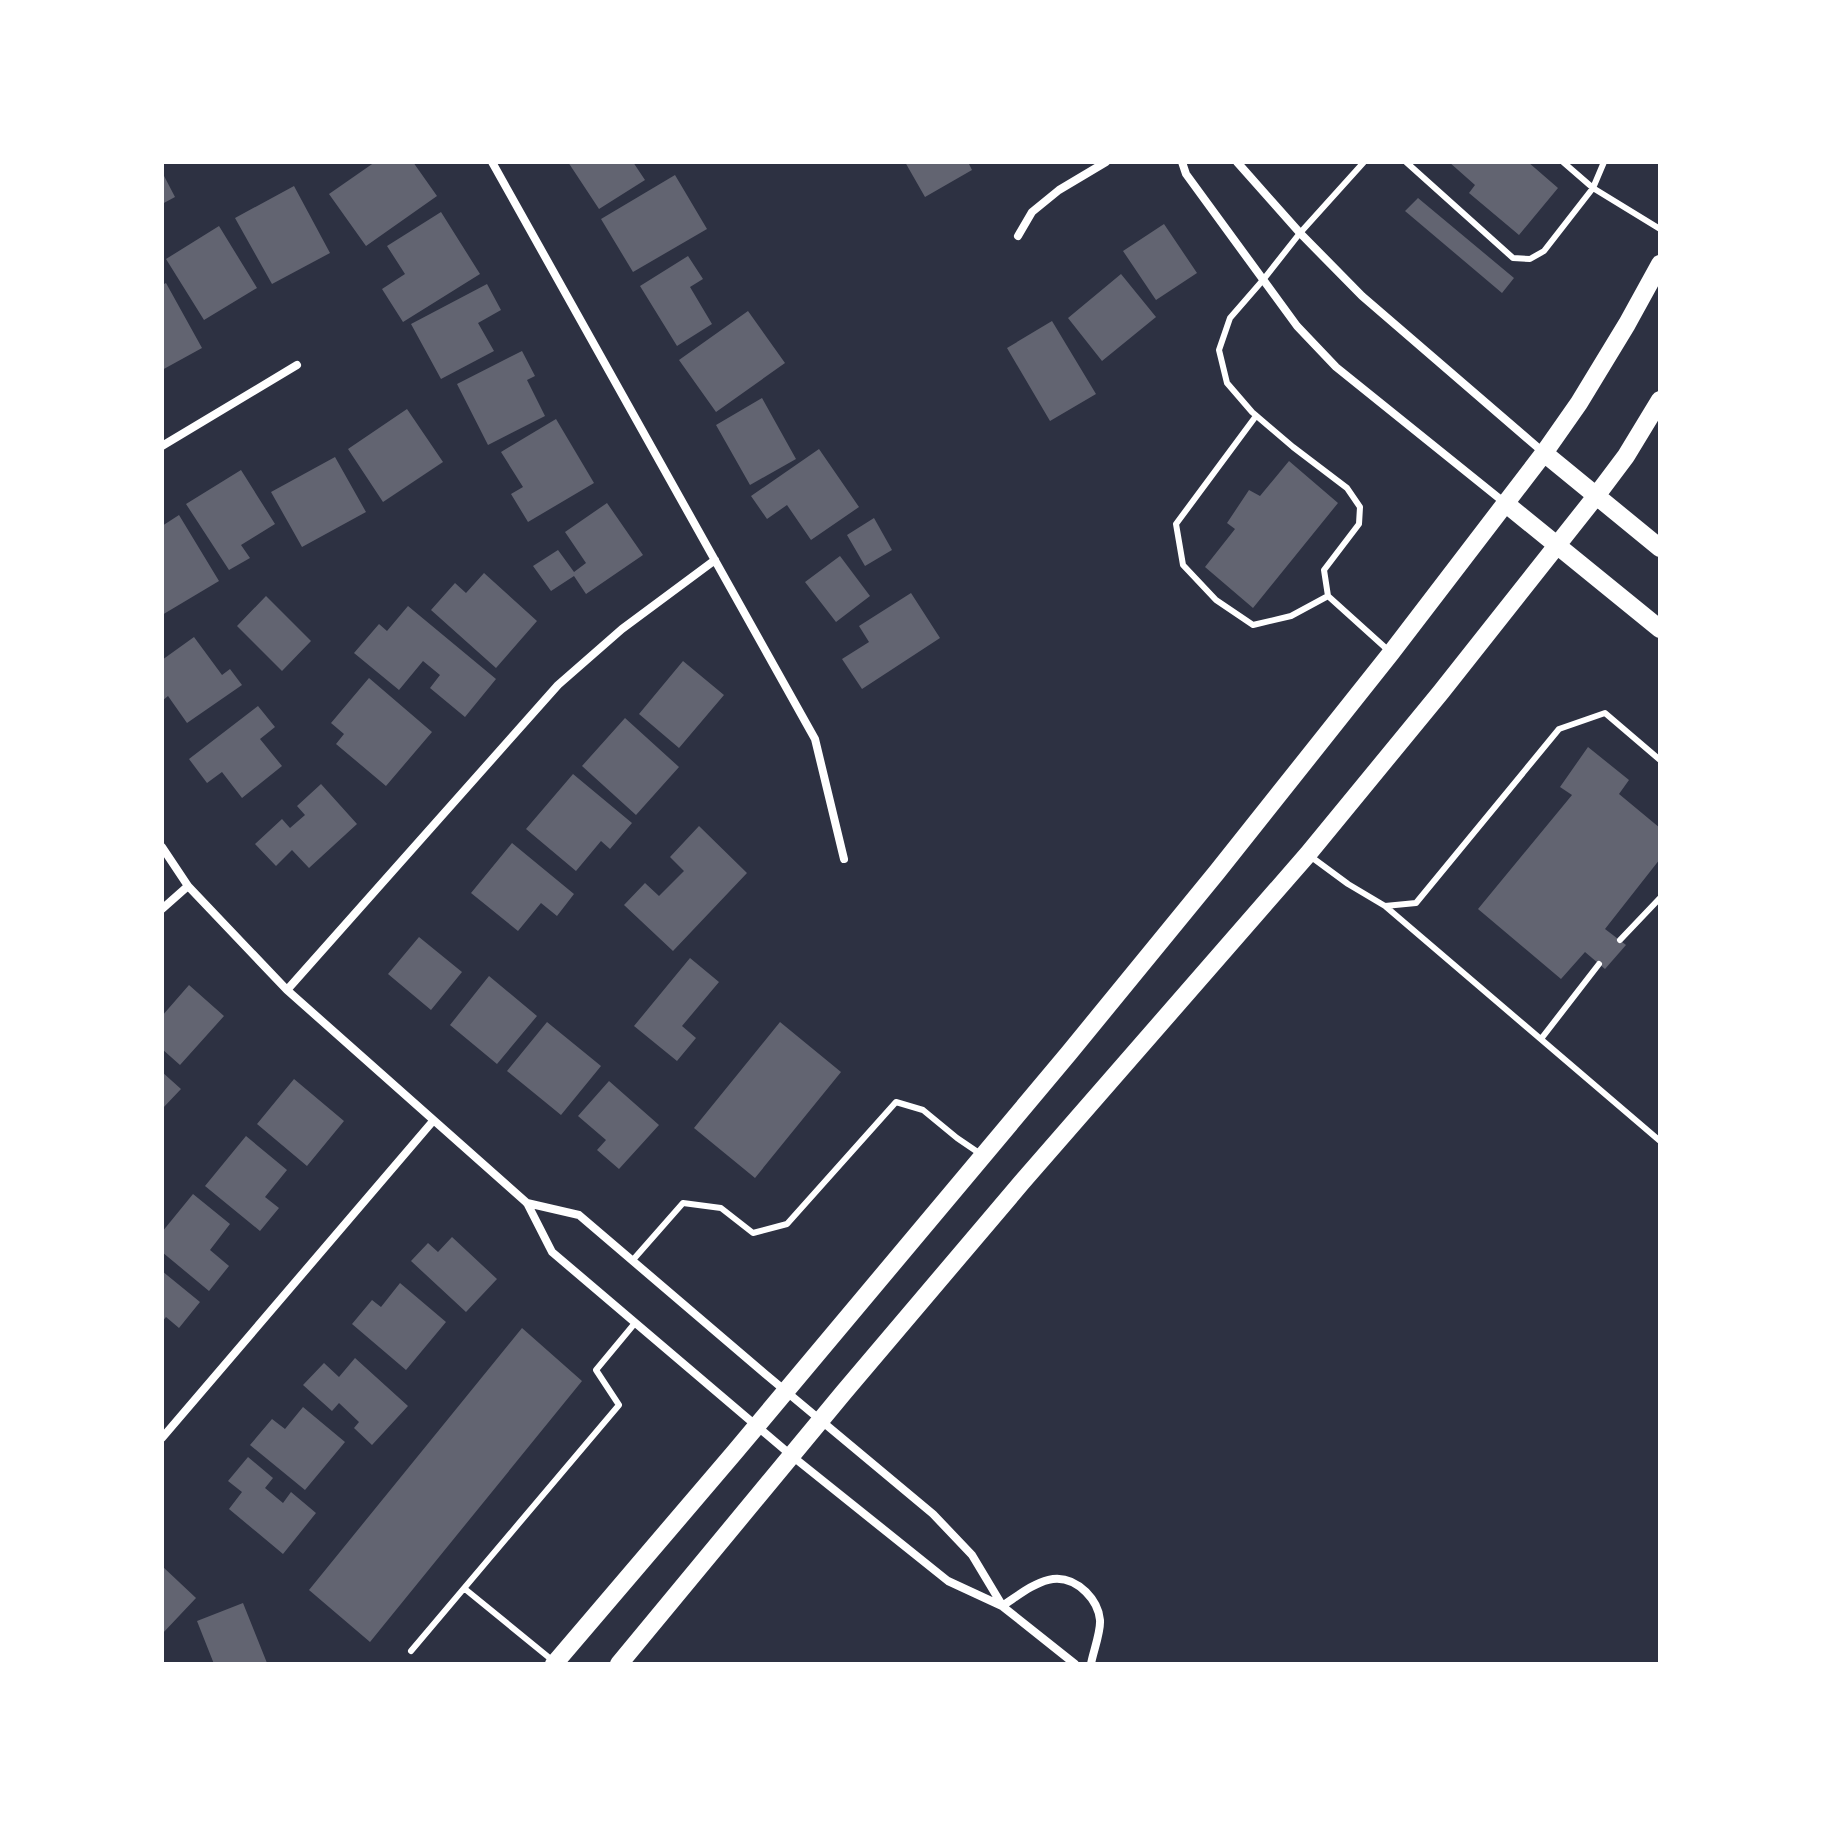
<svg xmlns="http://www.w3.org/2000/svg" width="1822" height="1826" font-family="Inter,sans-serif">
  <rect width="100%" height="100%" fill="#2d3142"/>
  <!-- building -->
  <path fill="#626471" d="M375,162H413L437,196L366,246L329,194Z
    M568,162H633L645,180L599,209Z
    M905,162H968L972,170L925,197Z
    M1449,162H1528L1558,188L1519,235L1469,193L1475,185Z
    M162,172L175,197L162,204Z
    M675,175L707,229L633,272L601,219Z
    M294,186L330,253L272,284L235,218Z
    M1418,198L1514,278L1502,293L1405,211Z
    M441,212L480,274L403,322L382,289L405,274L387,246Z
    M1164,224L1197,273L1156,300L1123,251Z
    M219,226L257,288L204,320L166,259Z
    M688,256L703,279L690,287L712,324L677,346L640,286Z
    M1121,274L1156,317L1102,361L1068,318Z
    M166,283L202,348L162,370V285Z
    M487,284L501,310L478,323L494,351L441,379L411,324Z
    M748,311L785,363L716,412L679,360Z
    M1052,321L1096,394L1050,421L1007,348Z
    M522,351L535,376L527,380L545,416L488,445L457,384Z
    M762,398L796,459L750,485L716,425Z
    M407,409L443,462L383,502L348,449Z
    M556,419L594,483L528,522L511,494L523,487L501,452Z
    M819,449L859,507L811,540L787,505L767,519L751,496Z
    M335,457L366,512L302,547L271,492Z
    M1289,461L1338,503L1253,608L1205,567L1235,529L1227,523L1249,490L1260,496Z
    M241,470L275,524L241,545L250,558L229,570L186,504Z
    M607,503L643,555L586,594L574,576L551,591L533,566L558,550L574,572L586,563L565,532Z
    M179,515L219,581L162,615V526Z
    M874,518L892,550L865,566L847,535Z
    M840,556L870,596L836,622L805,582Z
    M484,573L537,621L496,668L431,610L455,583L466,593Z
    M911,593L940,638L862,689L842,659L869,642L859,626Z
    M266,596L311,641L282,671L237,626Z
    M408,606L496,679L465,717L430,688L440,675L423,661L399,690L354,653L379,624L387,631Z
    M194,637L222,675L230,669L242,685L187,723L168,696L162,701V660Z
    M683,661L724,695L679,748L639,714Z
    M369,678L432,732L386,786L336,744L344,734L331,723Z
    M258,706L275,727L260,739L282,766L242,798L222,772L207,783L189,759Z
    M625,718L679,767L636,815L582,766Z
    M1588,747L1629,780L1619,794L1660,828V859L1605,929L1626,945L1605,969L1585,952L1561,979L1478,909L1572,795L1560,787Z
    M573,774L632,823L610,849L601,841L576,871L526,829Z
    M321,784L357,824L309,868L292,850L276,866L255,844L282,819L290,828L305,815L297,806Z
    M699,826L747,873L673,951L624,905L645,883L659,896L684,871L670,857Z
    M512,843L574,894L557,916L541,903L518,931L471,893Z
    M419,937L462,972L431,1010L388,974Z
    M690,958L719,982L682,1026L696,1038L677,1061L634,1026Z
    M489,976L537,1016L497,1064L450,1025Z
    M189,985L224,1016L180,1065L162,1049V1016Z
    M547,1022L601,1066L561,1115L507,1071Z
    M780,1022L841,1072L755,1178L694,1128Z
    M162,1072L181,1089L162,1109Z
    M294,1079L344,1121L307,1166L257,1124Z
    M609,1081L659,1125L619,1169L597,1150L606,1140L578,1116Z
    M246,1136L287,1170L265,1197L279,1208L260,1231L205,1186Z
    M193,1194L230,1224L210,1250L229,1266L209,1291L162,1252V1232Z
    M452,1237L497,1279L466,1312L411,1261L428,1243L438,1252Z
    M162,1271L200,1302L179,1328L166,1317L162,1322Z
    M400,1283L446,1322L406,1370L352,1324L372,1300L381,1307Z
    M522,1328L582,1381L370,1642L309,1590Z
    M355,1358L408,1406L372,1445L354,1428L359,1422L339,1403L332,1411L303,1385L324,1363L339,1377Z
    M303,1407L345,1442L305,1490L250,1445L272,1419L285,1429Z
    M248,1457L273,1478L265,1488L283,1503L291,1492L316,1513L283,1554L229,1509L242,1492L228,1481Z
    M162,1566L196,1598L162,1634Z
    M243,1603L267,1663L214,1664L197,1621Z"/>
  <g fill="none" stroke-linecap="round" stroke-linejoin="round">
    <!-- service -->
    <path stroke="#fff" stroke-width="6" d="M1364,162L1300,233L1263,280L1230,318L1219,350L1227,383L1252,412L1293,447L1347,488L1360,507L1359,524L1324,570L1328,596L1389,651
      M1406,162L1513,258L1530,259L1544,251L1593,188L1604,162
      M1563,162L1593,188L1660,229
      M1256,416L1176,524L1183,565L1216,600L1253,625L1291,616L1328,596
      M1310,856L1348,884L1385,906L1416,903L1559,729L1605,713L1660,760
      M1385,906L1660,1141
      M1620,940L1660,898
      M1541,1039L1599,964
      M632,1261L683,1203L721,1208L753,1233L787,1224L896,1102L923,1110L957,1138L982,1155
      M465,1589L552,1660
      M411,1651L619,1405L596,1370L635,1323"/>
    <!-- minor -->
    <path stroke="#fff" stroke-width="8" d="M492,162L815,739L844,859
      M1182,162L1186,174L1297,326L1336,367L1505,503
      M1237,162L1300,233L1362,296L1543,452
      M1018,236L1032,212L1059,190L1106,162
      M162,446L297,365
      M162,847L188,886L287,990L527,1203L552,1252L792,1456L948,1581L1002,1606L1075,1664
      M162,909L188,886
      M287,990L558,685L622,629L715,560
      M527,1203L579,1215L764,1373L933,1514L972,1555L1002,1605
      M162,1438L433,1121
      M1002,1606C1030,1588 1056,1563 1086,1592C1094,1600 1099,1609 1100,1620C1101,1632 1093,1652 1091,1664"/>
    <!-- primary -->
    <path stroke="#fff" stroke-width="18" d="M1544,453L1660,548
      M1505,503L1660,629
      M554,1664L734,1453L1069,1053L1217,872L1391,653L1544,453L1579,403L1627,324L1660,264
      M619,1664L844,1392L1022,1182L1308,854L1441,692L1596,496L1626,456L1660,400"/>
  </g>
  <!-- border -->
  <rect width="1822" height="1826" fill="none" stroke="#ffffff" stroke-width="328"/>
</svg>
